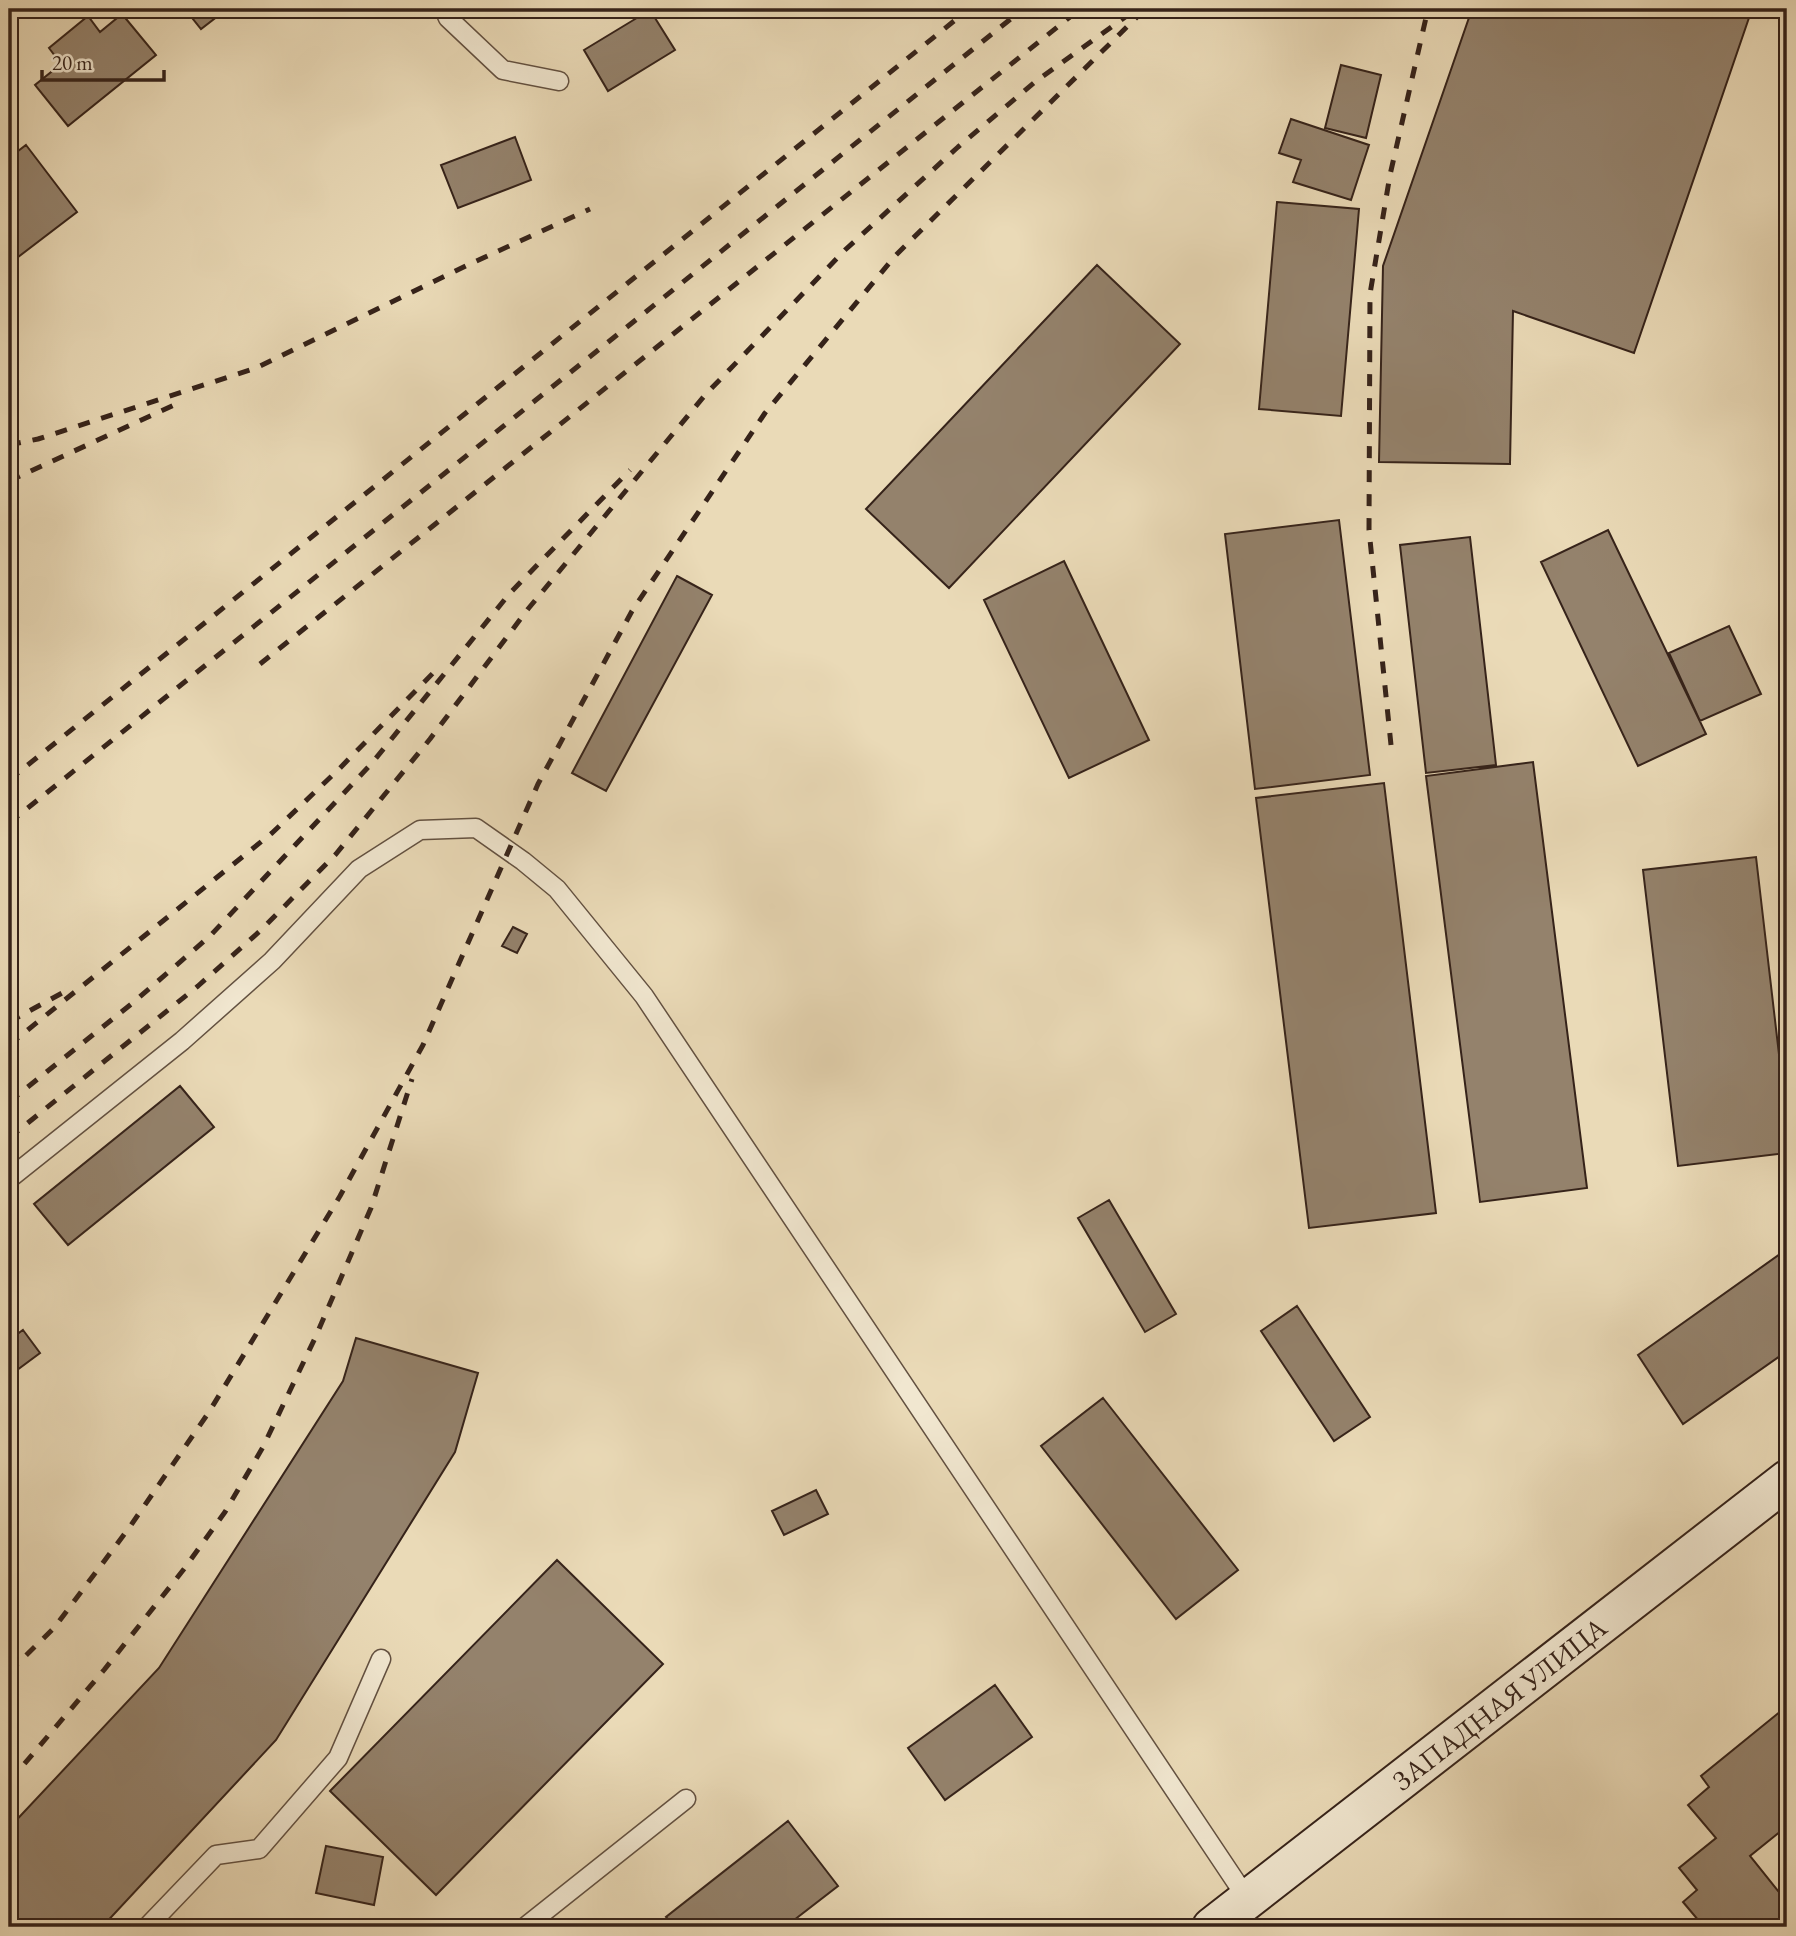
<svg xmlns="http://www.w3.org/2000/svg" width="1796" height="1936" font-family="'EB Garamond',serif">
  <rect width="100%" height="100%" fill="#eadab7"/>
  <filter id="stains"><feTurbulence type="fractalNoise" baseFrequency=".00286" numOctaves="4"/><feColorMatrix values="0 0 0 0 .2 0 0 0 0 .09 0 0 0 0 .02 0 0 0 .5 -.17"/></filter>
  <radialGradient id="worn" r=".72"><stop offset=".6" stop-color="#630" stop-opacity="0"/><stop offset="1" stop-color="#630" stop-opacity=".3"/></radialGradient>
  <!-- building -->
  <path fill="#94826c" stroke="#36231a" stroke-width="2" d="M185,9H227L201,29Z
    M1472,9H1752L1634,353L1513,311L1510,464L1379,462L1383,266Z
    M650,10L675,50L608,91L584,50Z
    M122,14L156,55L68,126L35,85L61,64L49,48L88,16L100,32Z
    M1341,65L1381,75L1366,138L1325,128Z
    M1291,119L1369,145L1351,200L1293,182L1301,160L1279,153Z
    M515,137L531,180L458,208L441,165Z
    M26,145L77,212L9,264V158Z
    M1277,202L1359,209L1341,416L1259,409Z
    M1097,265L1180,344L949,588L866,509Z
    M1339,520L1370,775L1255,789L1225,534Z
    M1608,530L1706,734L1638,766L1541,562Z
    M1470,537L1496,765L1426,773L1400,545Z
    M1064,561L1149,740L1069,778L984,600Z
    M677,576L712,595L606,791L572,773Z
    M1729,626L1761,694L1700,721L1669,653Z
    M1533,762L1587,1188L1480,1202L1426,776Z
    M1384,783L1436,1213L1309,1228L1256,798Z
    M1756,857L1787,1123V1153L1678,1166L1643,870Z
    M513,927L527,934L517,953L502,946Z
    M180,1086L214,1127L68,1245L34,1204Z
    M1109,1200L1176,1314L1145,1332L1078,1218Z
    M1787,1249V1351L1683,1424L1638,1355Z
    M1297,1306L1370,1417L1334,1441L1261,1331Z
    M23,1330L40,1353L9,1376V1340Z
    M356,1338L478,1373L455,1452L276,1740L102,1927H9V1828L159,1668L343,1381Z
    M1103,1398L1238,1570L1176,1619L1041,1446Z
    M816,1490L828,1514L784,1535L772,1511Z
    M557,1560L663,1664L436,1895L330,1791Z
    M995,1685L1032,1737L945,1800L908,1748Z
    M1787,1706V1826L1750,1856L1787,1902V1927H1704L1683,1902L1697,1890L1679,1868L1716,1838L1688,1805L1709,1787L1701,1776Z
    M788,1821L838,1886L785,1927H675L666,1917Z
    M326,1846L383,1857L374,1905L316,1893Z"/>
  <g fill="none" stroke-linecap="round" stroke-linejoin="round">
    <!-- service casing -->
    <g stroke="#635141" stroke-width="21">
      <path id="service" d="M444,9L448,18L503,70L559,81
        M9,1179L182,1041L272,961L359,869L420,830L476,828L523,861L557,889L644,996L1248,1900
        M147,1927L216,1855L259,1849L338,1758L381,1659
        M525,1927L686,1799"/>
    </g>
    <!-- secondary casing -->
    <g stroke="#36231a" stroke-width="42">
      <g id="secondary">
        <path id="s1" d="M1212,1927L1787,1480"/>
      </g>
    </g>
    <!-- service -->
    <use href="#service" stroke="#f1e7d0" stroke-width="18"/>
    <!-- secondary -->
    <use href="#secondary" stroke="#f1e7d0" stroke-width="38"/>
    <!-- rail -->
    <path stroke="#36231a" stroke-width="5" stroke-dasharray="12 12" stroke-linecap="butt" d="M9,445L38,439L256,368L472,263L590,209
      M9,481L174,405
      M260,664L1080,9
      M1391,745L1369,530L1370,294L1390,175L1428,9
      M9,780L969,9
      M9,823L1023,9
      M9,1022L64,992
      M9,1045L272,833L340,768L437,669
      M9,1102L135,1001L210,936L372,763L510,593L630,470
      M9,1138L198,986L260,931L336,854L430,739L528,609L705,395L845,250L958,147L1035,82L1128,15
      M9,1672L54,1628L129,1528L209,1412L340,1196L423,1045L538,784L632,611L765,413L896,255L1145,9
      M9,1782L104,1670L184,1569L225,1512L263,1447L316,1336L371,1208L412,1079"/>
  </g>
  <g text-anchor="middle" stroke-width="7" stroke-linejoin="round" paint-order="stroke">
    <!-- street labels -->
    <g font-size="28" fill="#36231a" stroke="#f1e7d0">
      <text dy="10" stroke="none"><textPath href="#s1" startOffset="364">ЗАПАДНАЯ УЛИЦА</textPath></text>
    </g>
  </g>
  <!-- margin -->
  <rect width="1796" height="1936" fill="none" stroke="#eadab7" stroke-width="35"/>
  <rect x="10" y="10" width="1775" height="1915" fill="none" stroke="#36231a" stroke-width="3.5"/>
  <rect x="18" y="18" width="1761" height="1901" fill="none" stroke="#36231a" stroke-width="2"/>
  <!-- scale -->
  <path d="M42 70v10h122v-10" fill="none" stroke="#36231a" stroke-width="3.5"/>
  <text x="52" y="70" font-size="21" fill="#36231a" stroke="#f1e7d0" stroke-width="5" paint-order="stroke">20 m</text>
  <rect width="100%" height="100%" filter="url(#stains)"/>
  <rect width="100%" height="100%" fill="url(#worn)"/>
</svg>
